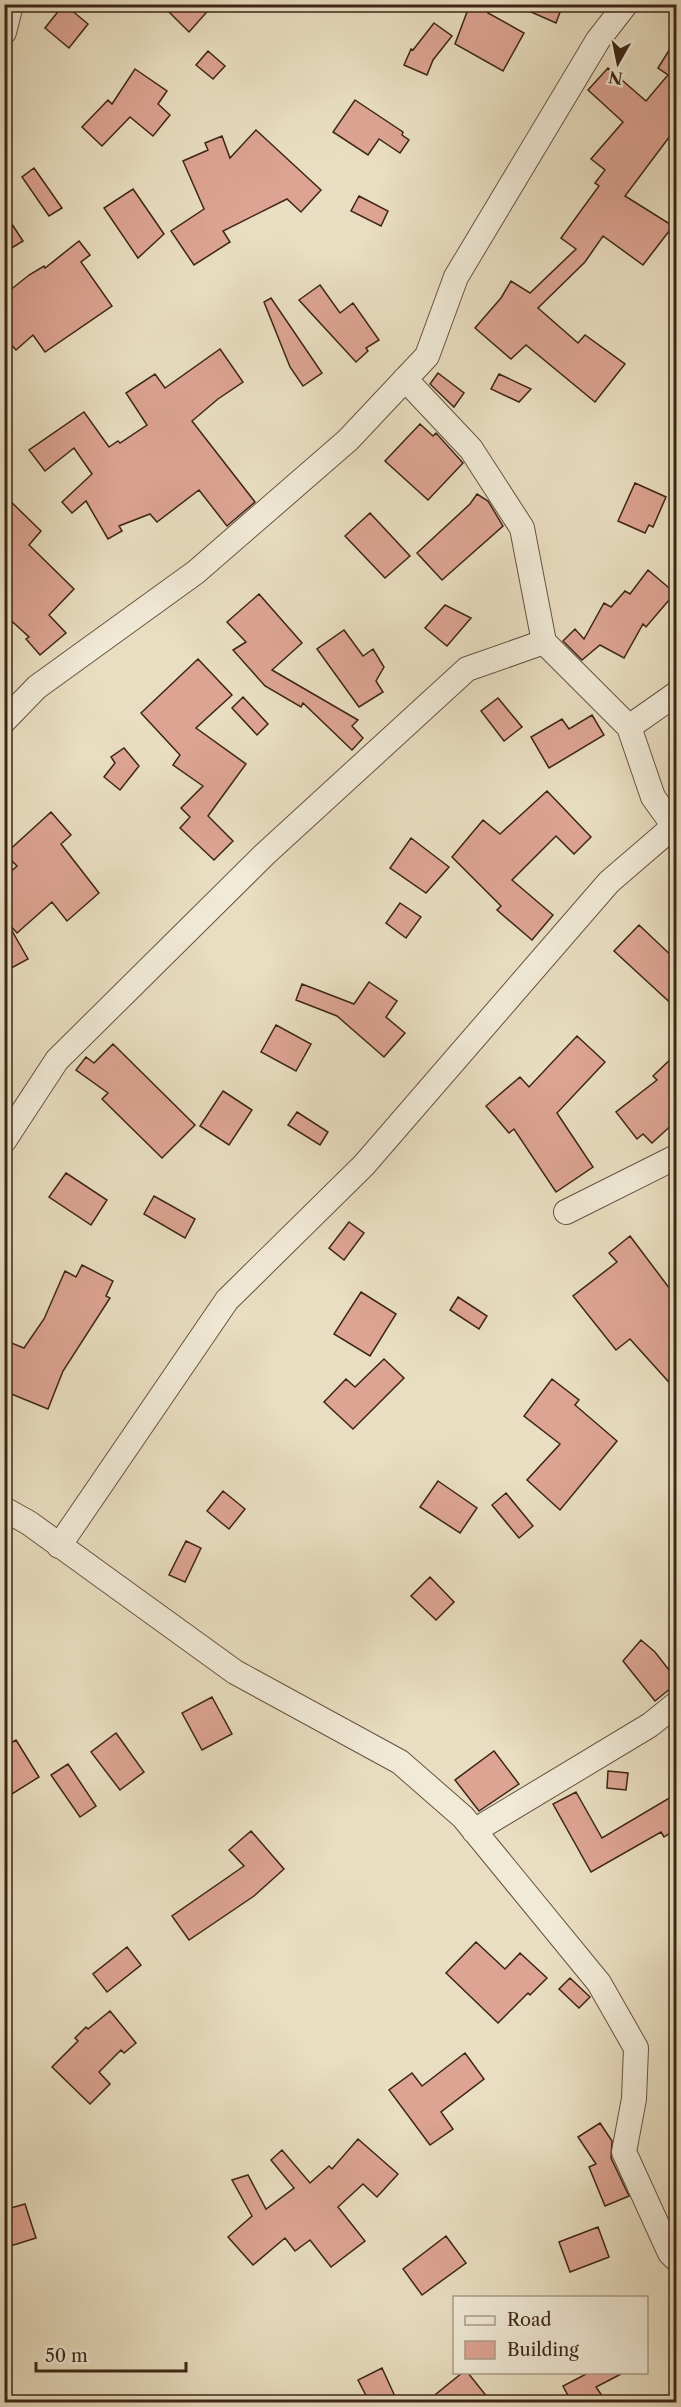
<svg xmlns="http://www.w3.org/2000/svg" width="681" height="2407" font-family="'Libre Caslon Text',serif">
  <rect width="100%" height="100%" fill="#e9dec1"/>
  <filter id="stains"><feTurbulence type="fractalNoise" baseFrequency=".00333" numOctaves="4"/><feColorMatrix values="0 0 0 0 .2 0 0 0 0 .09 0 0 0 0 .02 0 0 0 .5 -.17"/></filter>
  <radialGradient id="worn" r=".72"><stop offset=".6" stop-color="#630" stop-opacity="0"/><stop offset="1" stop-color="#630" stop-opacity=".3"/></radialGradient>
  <!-- building -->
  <path fill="#dda493" stroke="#3c2617" stroke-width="1.5" d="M64,4L88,24L69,48L45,28Z
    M161,4H214L189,32Z
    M470,4H494L488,13L524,33L503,71L455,44Z
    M513,4H563L556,23Z
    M434,23L452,36L433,60L427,75L404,65L411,49L413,50Z
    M676,39V128L625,196L673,226L643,265L603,236L585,262L538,308L578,343L585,335L625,364L595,402L526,345L511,359L475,328L501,298L511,281L530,293L576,249L561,238L599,186L595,183L605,170L591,159L623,122L588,90L608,68L646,101L668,75L658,68Z
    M208,51L225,66L213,79L196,65Z
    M135,69L167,91L158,104L170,115L153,136L130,117L102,146L82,127L108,100L112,104Z
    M355,100L403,132L402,135L409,140L400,153L379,139L368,155L333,132Z
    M256,130L321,190L301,212L287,199L223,231L230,242L194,265L171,231L204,209L183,161L208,150L205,143L222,136L230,158Z
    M34,168L62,208L49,216L22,177Z
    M133,189L164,234L138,258L104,208Z
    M359,196L388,211L381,226L351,211Z
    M4,212L23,241L10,249L4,240Z
    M79,241L90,255L81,262L112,306L45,352L33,335L16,350L4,337V295L29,275L44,266L45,268Z
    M320,285L340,313L353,303L379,340L366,348L368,351L356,362L299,300Z
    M271,298L322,373L303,386L290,367L264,302Z
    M220,349L243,382L218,399L192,421L255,502L227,526L199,490L157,522L150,514L119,526L122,531L108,539L86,501L72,513L62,502L92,474L74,448L45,471L29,450L84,412L109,447L118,441L120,443L147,425L126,393L155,374L165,388Z
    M438,373L464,393L454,407L430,384Z
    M499,374L531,389L519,402L491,389Z
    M420,424L433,436L436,433L463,463L428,500L385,461Z
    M635,483L666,497L653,527L649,525L645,533L618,521Z
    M477,494L488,501L503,526L442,580L417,553L470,504Z
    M4,495L41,531L29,545L74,589L49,615L66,633L40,655L26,639L29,637L4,614Z
    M370,513L410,556L385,578L345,536Z
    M648,570L675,593L646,627L643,624L624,658L600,645L582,660L563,641L575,629L584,639L604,603L611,607L625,591L630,594Z
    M259,594L302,643L272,670L358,720L352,726L363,738L352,750L303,703L301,707L265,686L233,650L246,642L227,622Z
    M445,605L471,618L447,646L425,628Z
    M344,630L363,656L373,649L384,667L376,681L383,692L359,707L317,649Z
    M198,659L232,695L196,728L246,764L208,816L233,841L214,860L180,828L190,817L181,808L203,786L173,765L180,755L141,713Z
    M243,697L268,724L257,735L232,708Z
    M498,698L522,727L504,741L481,711Z
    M592,715L604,735L549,768L531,737L562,719L569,729Z
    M124,748L139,766L120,790L104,777L115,763L111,757Z
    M547,791L591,837L574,854L556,836L512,880L553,915L532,940L497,910L501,906L452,857L483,820L500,834Z
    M51,812L71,835L61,844L99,893L67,921L52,902L17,933L7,922L28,959L4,972V878L17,866L5,854Z
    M411,838L449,867L426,893L390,868Z
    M400,903L421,917L406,938L386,923Z
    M639,925L676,960V1008L614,951Z
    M369,982L397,1001L386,1017L405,1033L384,1057L337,1016L296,1000L302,984L354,1004Z
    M276,1025L311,1044L296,1071L261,1052Z
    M577,1036L605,1062L557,1113L593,1167L556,1192L514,1129L509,1133L486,1106L520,1077L529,1087Z
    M113,1044L195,1125L162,1158L102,1099L108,1093L76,1070L86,1057L94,1063Z
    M676,1054V1121L652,1143L643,1134L637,1139L616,1112L657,1080L653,1076Z
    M223,1091L252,1110L229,1145L200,1126Z
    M297,1112L328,1132L320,1145L288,1125Z
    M66,1173L107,1200L91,1225L49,1197Z
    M154,1196L195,1219L185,1238L144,1214Z
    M349,1222L364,1233L344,1260L329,1248Z
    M630,1236L676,1297V1390L630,1339L616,1350L573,1296L617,1262L609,1253Z
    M82,1265L113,1281L106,1296L110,1298L63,1371L48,1409L4,1391V1340L24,1348L44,1319L65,1271L76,1277Z
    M361,1292L396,1314L370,1356L334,1334Z
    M458,1297L487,1316L479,1329L450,1310Z
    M384,1359L404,1378L353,1429L324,1402L346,1379L355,1387Z
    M552,1379L579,1400L575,1405L617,1441L560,1510L527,1480L560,1444L524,1416Z
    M438,1481L477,1508L460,1533L420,1507Z
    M223,1491L245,1509L229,1529L207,1511Z
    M506,1493L533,1526L519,1538L492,1505Z
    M186,1541L201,1548L185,1582L169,1575Z
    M430,1577L454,1602L436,1620L411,1596Z
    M641,1640L655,1652L676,1679V1684L655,1701L623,1661Z
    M212,1697L232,1734L202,1750L182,1713Z
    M116,1733L144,1772L120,1790L91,1752Z
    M16,1740L39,1777L4,1799V1747Z
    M494,1751L519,1784L479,1811L455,1780Z
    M68,1764L96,1806L80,1817L51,1775Z
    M608,1771L628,1773L626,1790L607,1788Z
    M576,1792L602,1838L676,1794V1829L664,1837L661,1832L591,1872L553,1804Z
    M251,1831L284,1869L254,1896L189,1940L172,1916L244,1866L229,1850Z
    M476,1942L505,1969L520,1953L547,1978L530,1995L528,1993L498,2023L446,1973Z
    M127,1947L141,1965L107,1992L93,1974Z
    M570,1978L590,1997L579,2008L559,1989Z
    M110,2011L136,2043L124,2053L121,2050L99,2072L110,2084L90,2104L52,2067L78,2041L75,2038L86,2027L88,2029Z
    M465,2053L484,2079L441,2112L453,2129L430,2145L389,2090L412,2073L422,2086Z
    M600,2123L612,2141L611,2158L629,2196L605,2206L589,2167L596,2164L578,2137Z
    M358,2139L398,2174L377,2197L363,2184L338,2207L365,2241L331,2267L310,2240L295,2251L285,2238L253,2265L228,2237L252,2216L232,2180L248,2175L266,2209L294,2188L271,2160L282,2150L310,2183L329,2166L332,2169Z
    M25,2204L36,2238L4,2248V2210Z
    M598,2227L609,2257L570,2272L559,2242Z
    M446,2236L466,2263L422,2295L403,2269Z
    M382,2368L398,2403H370L358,2380Z
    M462,2373H468L492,2403H425Z
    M588,2373H623L596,2387L607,2403H572L563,2386Z"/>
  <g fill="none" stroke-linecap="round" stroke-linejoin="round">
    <!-- minor casing -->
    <g stroke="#675442" stroke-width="26">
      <path id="minor" d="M4,32L11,4
        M405,379L471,449L522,528L544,642L629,727L653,797L676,829
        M4,721L37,687L196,572L348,440L427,356L456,277L598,40L626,4
        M629,727L676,694
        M4,1141L57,1060L265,854L467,669L544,642
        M566,1212L676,1157
        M4,1509L29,1523L235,1672L400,1762L463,1817L599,1983L636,2048L634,2099L624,2152L670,2253L676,2259
        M59,1546L227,1300L364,1165L609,882L674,826
        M474,1831L650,1725L676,1704"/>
    </g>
    <!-- minor -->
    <use href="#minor" stroke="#f1ead7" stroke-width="24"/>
  </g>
  <!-- margin -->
  <rect width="681" height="2407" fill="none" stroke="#e9dec1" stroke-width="24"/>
  <rect x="6" y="6" width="669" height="2395" fill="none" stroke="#3c2617" stroke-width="3"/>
  <rect x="12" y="12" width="657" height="2383" fill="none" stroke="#3c2617" stroke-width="1.5"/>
  <!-- legend -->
  <rect x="453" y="2296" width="195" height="78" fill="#f1ead7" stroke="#a99c8a" stroke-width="1.5"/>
  <rect x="465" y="2316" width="30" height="9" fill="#f1ead7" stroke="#a99c8a" stroke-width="1.5"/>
  <text x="507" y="2326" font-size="18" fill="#3c2617">Road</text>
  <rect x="465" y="2341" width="30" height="18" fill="#dda493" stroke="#a99c8a" stroke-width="1.5"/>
  <text x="507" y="2356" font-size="18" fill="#3c2617">Building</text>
  <!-- north arrow -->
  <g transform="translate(618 63) rotate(189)" stroke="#f1ead7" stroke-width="4.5" paint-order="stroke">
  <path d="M0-4.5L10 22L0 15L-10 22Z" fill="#3c2617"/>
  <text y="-9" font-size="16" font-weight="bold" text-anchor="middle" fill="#3c2617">N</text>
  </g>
  <!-- scale -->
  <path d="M36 2362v9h150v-9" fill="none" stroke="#3c2617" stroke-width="3"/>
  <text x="45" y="2362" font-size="18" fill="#3c2617" stroke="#f1ead7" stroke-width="4.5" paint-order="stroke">50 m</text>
  <rect width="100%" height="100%" filter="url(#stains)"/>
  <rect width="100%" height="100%" fill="url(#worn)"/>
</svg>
